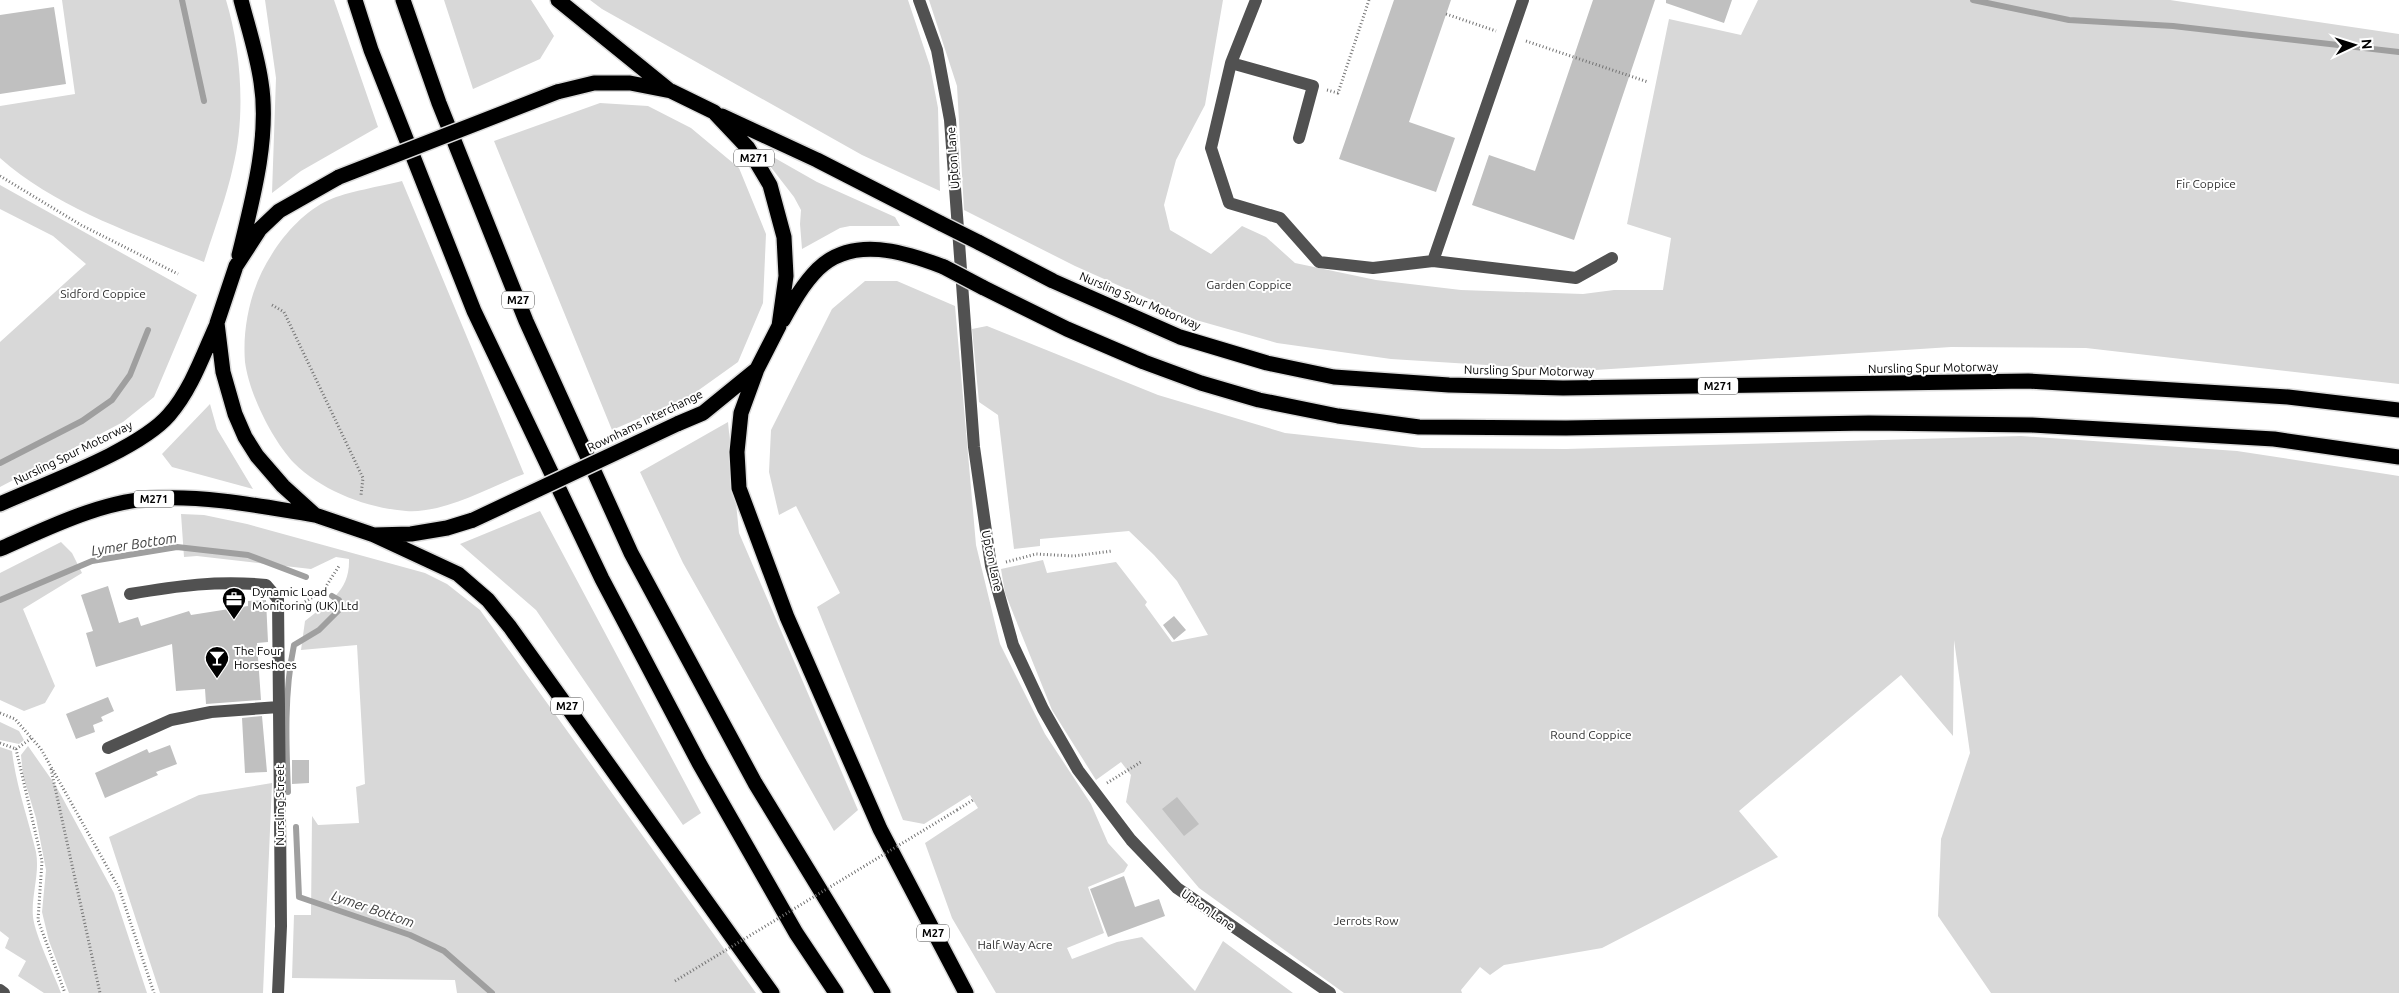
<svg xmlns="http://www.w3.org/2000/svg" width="2399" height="993" font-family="Ubuntu,sans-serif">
  <rect width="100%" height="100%" fill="#fff"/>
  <!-- green -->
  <path fill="#d8d8d8" d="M62,0H226C241,49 246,116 233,167C226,199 214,230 204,262C135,234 56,208 0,158V106L75,94Z
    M265,0H334L378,127L301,171L272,193L276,78Z
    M444,0H531L554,36L540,59L473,89Z
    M590,0H908L930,66L938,108L940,191L862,155L602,9Z
    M929,0H1223L1205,105L1176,160L1164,205L1170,230L1211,254L1242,226L1266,237L1295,263L1376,280L1461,290L1583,294L1614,290H1663L1671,238L1627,224L1669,19L1741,35L1758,0H2170L2399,34V384L2086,348L1951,347L1580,371L1391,359L1277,343L1196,320L1075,266L964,210L957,86Z
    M600,103L648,106L691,128L739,168L766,234L763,303L738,362L689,397L612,430L494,141Z
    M766,153L817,182L895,217L900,226H850L840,228L802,249L800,224L801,210L794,197L770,166Z
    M402,181L524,474C490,487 443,514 406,511C367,508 322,491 294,463C272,440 249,393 245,362C242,325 252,284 272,254C285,233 306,210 329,200C346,192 382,186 402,181Z
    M0,185L197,295L154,397L123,422L0,487V342L86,264L53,236L0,209Z
    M865,281H897L955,306L976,545L1000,644L1045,734L1091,804L1108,843L1128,865L1124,872L1088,887L1104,933L1067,948L1072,959L1117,942L1142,937L1195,991L1223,941L1293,993H996L952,918L925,843L978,808L970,795L924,824L903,820L817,607L840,593L796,506L779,515L769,472L771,430L832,309Z
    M987,326L1158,395L1285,433L1422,448L1566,449L2021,436L2237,451L2399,476V993H1991L1938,916L1941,839L1970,753L1954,640L1953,736L1901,675L1739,811L1778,857L1602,948L1504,965L1490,975L1480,967L1461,990L1462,993H1344L1199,888L1126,802L1131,775L1121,762L1096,780L1052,710L1005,593L1001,569L1043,560L1047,573L1116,562L1147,602L1145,605L1172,642L1208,635L1177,581L1154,555L1129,531L1040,539V546L1014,549L998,415L979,402L972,329Z
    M210,404L217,429L253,489L172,467L162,454Z
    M728,422L739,533L858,810L834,831L683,563L640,472Z
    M540,511L701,813L683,825L536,610L460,544Z
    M181,514L204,515L247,524L425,573L447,584L480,610L756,993H457L455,980L292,978L294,915H311L312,816L318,825L359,823L356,787L365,784L357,645L301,650L305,621C328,602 350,592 349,559L336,557L311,569L197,556L184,557Z
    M61,542L72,553L82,573L23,609L55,686L45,703L24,711L0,700V573Z
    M0,722L19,731L24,740L19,744L0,740Z
    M28,746L56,786L114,893L147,993H69L49,941L42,912L46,870L36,818L23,776L21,755Z
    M0,747L12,751C16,786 28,818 36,852C40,874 31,895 33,917C35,935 54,974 61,993H44L18,976L26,961L5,948L9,938L0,931Z
    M272,783L263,993H160L109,837L199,795Z"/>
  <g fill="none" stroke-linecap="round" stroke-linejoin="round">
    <!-- stream -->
    <path stroke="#9f9f9f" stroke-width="6" d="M182,0L204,101
      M1973,0L2069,20L2173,26L2399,52
      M0,463L82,421L112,400L130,375L148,330
      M0,600L92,561L177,547L248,555L306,577
      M288,792C286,743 284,693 294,645L319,630L339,610V600L332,596
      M296,827L299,897L410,935L444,951L492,993"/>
  </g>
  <!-- building -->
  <path fill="#c0c0c0" d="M1394,0H1451L1409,122L1455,138L1436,192L1339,159Z
    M1593,0H1655L1574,240L1472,205L1489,155L1535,171Z
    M1666,0H1732L1724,23L1666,3Z
    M54,7L66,84L0,94V15Z
    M108,586L119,623L138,617L141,626L189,611L191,615L248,606V601L266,600L268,642L257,643L261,700L206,704L205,689L176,691L172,644L96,667L86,633L93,631L81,595Z
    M1174,616L1186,630L1174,640L1163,625Z
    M108,697L114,711L101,717L103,721L93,725L95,732L76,739L66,714Z
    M262,716L267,772L245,773L242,718Z
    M170,745L177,764L156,772L158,775L105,798L95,773L147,749L149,753Z
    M292,760H309V783L292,784Z
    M1177,797L1199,824L1184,836L1162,809Z
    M1124,876L1135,907L1159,899L1165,916L1108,937L1090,889Z"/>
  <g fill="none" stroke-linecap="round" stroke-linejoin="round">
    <!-- highway casing -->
    <g stroke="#dbdbdb" stroke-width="18">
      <path id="highway" d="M355,0L371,50L474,311L602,579L699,763L796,933L836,993
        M403,0L439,103L526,321L631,553L755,783L883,993
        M558,0L669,90
        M557,92L594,83H630L671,91L714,112L748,148L770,185L784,237L786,276L779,326L757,369L703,413L677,424
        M722,116L817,160L942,224
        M339,177L279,211L260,229L236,266L217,323L223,372L235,414L245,437L257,456L283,486L315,515L374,535L411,534L447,528L473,520
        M978,242L1053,281L1180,337L1267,363L1334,377L1449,385L1563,388L2028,381L2288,397L2399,410
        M239,255C252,202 270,137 261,82C257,54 248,27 241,0
        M982,287L1067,329L1144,362L1201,383L1259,400L1338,416L1419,427L1566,428L1869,423L2032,425L2274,439L2399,457
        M783,320C793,302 803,284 818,269C853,235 905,252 944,267
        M757,369L741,413L737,452L739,488L787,617L880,829L966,993
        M0,504C44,484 139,450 169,415C191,390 203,355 217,324
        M374,535L458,574L488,600L510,627L772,993
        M0,549C50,527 103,500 159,498C212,496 263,507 315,515"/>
    </g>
    <!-- path -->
    <path stroke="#737373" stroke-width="3" stroke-dasharray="1 2.5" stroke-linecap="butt" d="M1446,14L1496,31
      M1526,41L1648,82
      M1327,90L1338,93L1369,0
      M0,176L81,225L178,274
      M272,305L284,312L363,478L361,495
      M1006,562L1036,554L1074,556L1112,551
      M293,609L323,591L339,566
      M0,713L15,719L41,749L119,888L154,993
      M0,743L16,749
      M16,749L42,861L38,920L65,993
      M16,749L32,738
      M51,769L100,993
      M1107,783L1141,762
      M957,810L973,800"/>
    <!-- minor -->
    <path stroke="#515151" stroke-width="12" d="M919,0L937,50L950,120L974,447L991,566L1013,645L1043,709L1078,770L1131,840L1177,888L1330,993
      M1256,0L1231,63L1211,148L1229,203L1280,218L1319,262L1373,268L1433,261L1576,278L1612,258
      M1231,63L1313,86L1299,138
      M1433,261L1523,0
      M130,594C176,586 219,580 266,585L278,599L281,926L278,993
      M108,748L171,720L211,712L279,707
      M0,990L4,993"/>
    <!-- highway -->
    <use href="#highway" stroke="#000" stroke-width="15"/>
    <!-- highway-bridge casing -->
    <g stroke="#dbdbdb" stroke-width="18" stroke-linecap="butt">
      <path id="highway-bridge" d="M339,177L557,92
        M942,224L978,242
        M944,267L982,287
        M473,520L677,424"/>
    </g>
    <!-- path-bridge -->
    <path stroke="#737373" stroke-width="3" stroke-dasharray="1 2.5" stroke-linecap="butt" d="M675,981L957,810"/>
    <!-- highway-bridge -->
    <use href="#highway-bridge" stroke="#000" stroke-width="15"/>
  </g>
  <!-- icons -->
  <defs>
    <g id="office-pin" transform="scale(1.25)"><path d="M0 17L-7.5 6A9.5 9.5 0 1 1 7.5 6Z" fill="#000" stroke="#fff"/><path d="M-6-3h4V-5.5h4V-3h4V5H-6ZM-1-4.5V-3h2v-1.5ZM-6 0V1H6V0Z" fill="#fff"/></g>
    <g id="bar-pin" transform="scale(1.25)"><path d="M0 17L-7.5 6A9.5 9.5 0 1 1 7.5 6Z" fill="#000" stroke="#fff"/><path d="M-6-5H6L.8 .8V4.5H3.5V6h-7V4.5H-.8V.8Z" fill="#fff"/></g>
  </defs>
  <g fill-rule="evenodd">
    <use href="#office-pin" x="234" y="599"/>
    <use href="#bar-pin" x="217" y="658"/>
  </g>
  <g text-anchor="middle" stroke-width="4" stroke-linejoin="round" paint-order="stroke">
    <!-- shield labels -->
    <g fill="#fff" stroke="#4c4c4c" stroke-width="1">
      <rect x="734" y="149.5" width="40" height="17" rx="4"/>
      <rect x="502" y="291.5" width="32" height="17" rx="4"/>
      <rect x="1698" y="377.5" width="40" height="17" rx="4"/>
      <rect x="134" y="490.5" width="40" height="17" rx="4"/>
      <rect x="551" y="697.5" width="32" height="17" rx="4"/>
      <rect x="917" y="924.5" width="32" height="17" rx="4"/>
    </g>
    <g font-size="11" font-weight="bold" fill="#000">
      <text x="754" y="162">M271</text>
      <text x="518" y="304">M27</text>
      <text x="1718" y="390">M271</text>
      <text x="154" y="503">M271</text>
      <text x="567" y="710">M27</text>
      <text x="933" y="937">M27</text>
    </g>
    <!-- street labels -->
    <g font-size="12" fill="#000" stroke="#fff">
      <text transform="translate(953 158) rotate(-94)" y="4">Upton Lane</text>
      <text transform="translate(1140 301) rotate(23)" y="4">Nursling Spur Motorway</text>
      <text transform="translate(1933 368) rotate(-1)" y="4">Nursling Spur Motorway</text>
      <text transform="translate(1529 371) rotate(1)" y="4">Nursling Spur Motorway</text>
      <text transform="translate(645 421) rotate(-26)" y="4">Rownhams Interchange</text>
      <text transform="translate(73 453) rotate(-26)" y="4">Nursling Spur Motorway</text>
      <text transform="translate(992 561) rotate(78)" y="4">Upton Lane</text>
      <text transform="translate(280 805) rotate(-90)" y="4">Nursling Street</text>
      <text transform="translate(1208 910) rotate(35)" y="4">Upton Lane</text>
    </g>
    <!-- park labels -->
    <g font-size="12" fill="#2f2f2f" stroke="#fff">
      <text x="2206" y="188">Fir Coppice</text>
      <text x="1249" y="289">Garden Coppice</text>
      <text x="103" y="298">Sidford Coppice</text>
      <text x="1591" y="739">Round Coppice</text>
      <text x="1366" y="925">Jerrots Row</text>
      <text x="1015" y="949">Half Way Acre</text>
    </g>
    <!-- poi labels -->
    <g font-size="12" fill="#000" stroke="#fff" text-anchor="start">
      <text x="252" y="596">Dynamic Load<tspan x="252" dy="14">Monitoring (UK) Ltd</tspan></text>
      <text x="234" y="655">The Four<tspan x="234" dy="14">Horseshoes</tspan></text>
    </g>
    <!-- water labels -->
    <g font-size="14" font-style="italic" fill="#404040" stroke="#fff">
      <text transform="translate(134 544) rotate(-9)" y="5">Lymer Bottom</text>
      <text transform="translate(373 909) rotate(19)" y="5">Lymer Bottom</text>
    </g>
  </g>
  <!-- north arrow -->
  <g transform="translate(2354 45) rotate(86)" stroke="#ffffff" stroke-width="4" paint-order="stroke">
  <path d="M0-4L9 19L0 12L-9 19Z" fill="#000000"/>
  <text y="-8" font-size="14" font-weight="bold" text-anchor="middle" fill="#000000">N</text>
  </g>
</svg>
